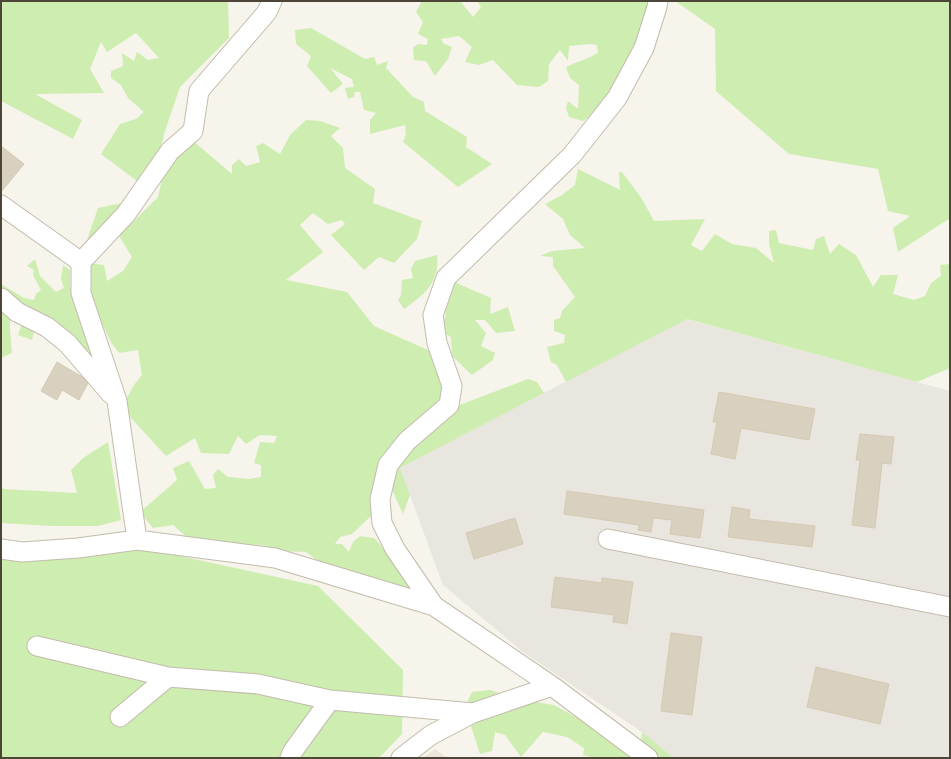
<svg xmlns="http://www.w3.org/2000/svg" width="951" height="759" font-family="Raleway,sans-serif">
  <rect width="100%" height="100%" fill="#f6f4eb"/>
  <!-- residential -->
  <path fill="#ebe6d8" d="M435,749L447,758H424Z"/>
  <!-- industrial -->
  <path fill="#e9e5df" d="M686,319L950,391V758H674L642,732L523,652L443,585L400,468Z"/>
  <!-- green -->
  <path fill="#ceedb1" d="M1,1H228L229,38L180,87L164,134L150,197L122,233L158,197L165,166L192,140L232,174V165L239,159L246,166L260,162L256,146L263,143L280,154L290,135L306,120L320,121L340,128L331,136L343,148L345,168L375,189L373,203L422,221L417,239L394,263L379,257L364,270L331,235L345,224L342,220L328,224L313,213L300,225L323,252L286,280L347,292L374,326L430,351L440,380L452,408L528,379L537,382L544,393L400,468L410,495L403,514L380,463L371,516L352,534L340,537L335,544H342L349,552L353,542L360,536L374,538L387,552L409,588L322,564L306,552L280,551L262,545L192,542L173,525L153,528L140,512L177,480L173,468L189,461L205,489L216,488L213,475L218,469L228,477L249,479L261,477V465L254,463L260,442L274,443L277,436L260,435L246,444L238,436L229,454L201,453L195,438L166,456L131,418L123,405L134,385L142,375L138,350L119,353L112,344L101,322L82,311L86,325L91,365L37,322L32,340L18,335L22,324L10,318V330L12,353L1,358V284L24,298L34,300L36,294L41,290L33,275L34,270L27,266L35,259L40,276L56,292L64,288L61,279L63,265L70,270V288L86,289L89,263L104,265L107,281L123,271L132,257L119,236L117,221L87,240L98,208L122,203L141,184L101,154L120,124L136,119L144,112L128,98L121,85L111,78V71L123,66L122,53L134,61L137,52L148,60L159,58L136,33L107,52L101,42L90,69L104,93L35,94L82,120L73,139L1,101Z
    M422,1H460L473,17L481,7L477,1H654L638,40L602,108L583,121L569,117L566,108L568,101L578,109L579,85L570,78L566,67C576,62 588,59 598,53L597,45L590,44L569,46L568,61L560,50L549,64L548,81L539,87L517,85L493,60L479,65L465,62L472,47L459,36L441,39L443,43L452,47L448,59L435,76L426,61L414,60L413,48L418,44L427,45L428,39L418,34L423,22L416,12Z
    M675,1H950V218L898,252L893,228L910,216L888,211L878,169L789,154L716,91L715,29Z
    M311,28L365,59L374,57L377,65L388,61L386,68L413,97L424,102L425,111L467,137L466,147L492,164L458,187L403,142L406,135L405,125L370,134V120L376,113L364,110L360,92H355L354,97L348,99L345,88L354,87L352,79L330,68L343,84L331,93L307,66L311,56L296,44L295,30Z
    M578,169L620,190L619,172H622L642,199L654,221L705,219L691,245L702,251L715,234L732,244L756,248L774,263L769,244V231L776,230L779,243L813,250L816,239L824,236L830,254L839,244L856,255L873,287L881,275H898L893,294L914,300L925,296L931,283L941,276L940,265L950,264V273L948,278H950V368L917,382L687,319L566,382L557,365L551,362L547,347L564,343L565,335L554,331V320L560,318L562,311L575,297L553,266V257L540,256L552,251L585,248L570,235L563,219L545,204L562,195L575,185Z
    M437,255C440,282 425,294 404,309L398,300L401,295L402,280L413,278L411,269L415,261Z
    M454,282L491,298L490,314L508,307L515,331L496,333L485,320H475L486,333L481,346L495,353L493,360L472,375L452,356L451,337L440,331L446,314L440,309Z
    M108,442L121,520L98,526H51L1,523V487L4,489L77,493L71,470L83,458Z
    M134,546L318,586L403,670L402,734L379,758H1V554Z
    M490,690L522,700L554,705L612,737L641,743L642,732L674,758H594L583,755L584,748L567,737L543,732L521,757L505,735L495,732L492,751L480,754L465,707L472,692Z"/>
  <!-- building -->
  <path fill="#d9d1bf" stroke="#d5c9b2" d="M1,146L24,164L1,192Z
    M57,362L89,381L79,400L62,390L57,400L41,391Z
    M719,392L815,409L809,440L741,428L735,459L711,454L717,422H713Z
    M860,434L894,437L891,464L882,463L875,528L852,525L860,460H856Z
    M567,491L704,510L700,538L670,534L672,520L653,518L651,532L638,530L639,525L564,514Z
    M732,507L750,510L749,519L815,526L812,547L728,537Z
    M515,518L523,544L474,559L466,533Z
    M555,577L602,583V578L633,582L627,624L613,622L614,615L551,607Z
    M671,633L702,637L692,715L661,711Z
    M816,667L889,684L880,724L807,707Z"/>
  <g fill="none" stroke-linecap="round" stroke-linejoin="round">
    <!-- minor casing -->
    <g stroke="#c3bcac" stroke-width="21">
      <path id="minor" d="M1,205L81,262
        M1,298L17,312L47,327L67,343L111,394
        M608,539L950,607
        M137,540L117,401L81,293V262L126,214L170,151L193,131L199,91L267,12L272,1
        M1,549L22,552L78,548L137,540L275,558L434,606L552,686L648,758
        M434,606L395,549L382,523L380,499L388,465L407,441L449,405L452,386L437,343L433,315L446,278L572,155L617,98L644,48L657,7L658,1
        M37,646L168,677L258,684L330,700L473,713
        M120,717L168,677
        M290,758L293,751L330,700
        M401,758L431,735L473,713L552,686"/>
    </g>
    <!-- minor -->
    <use href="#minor" stroke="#fff" stroke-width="19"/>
  </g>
  <!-- border -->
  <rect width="951" height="759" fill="none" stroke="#4c4538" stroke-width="4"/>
</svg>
